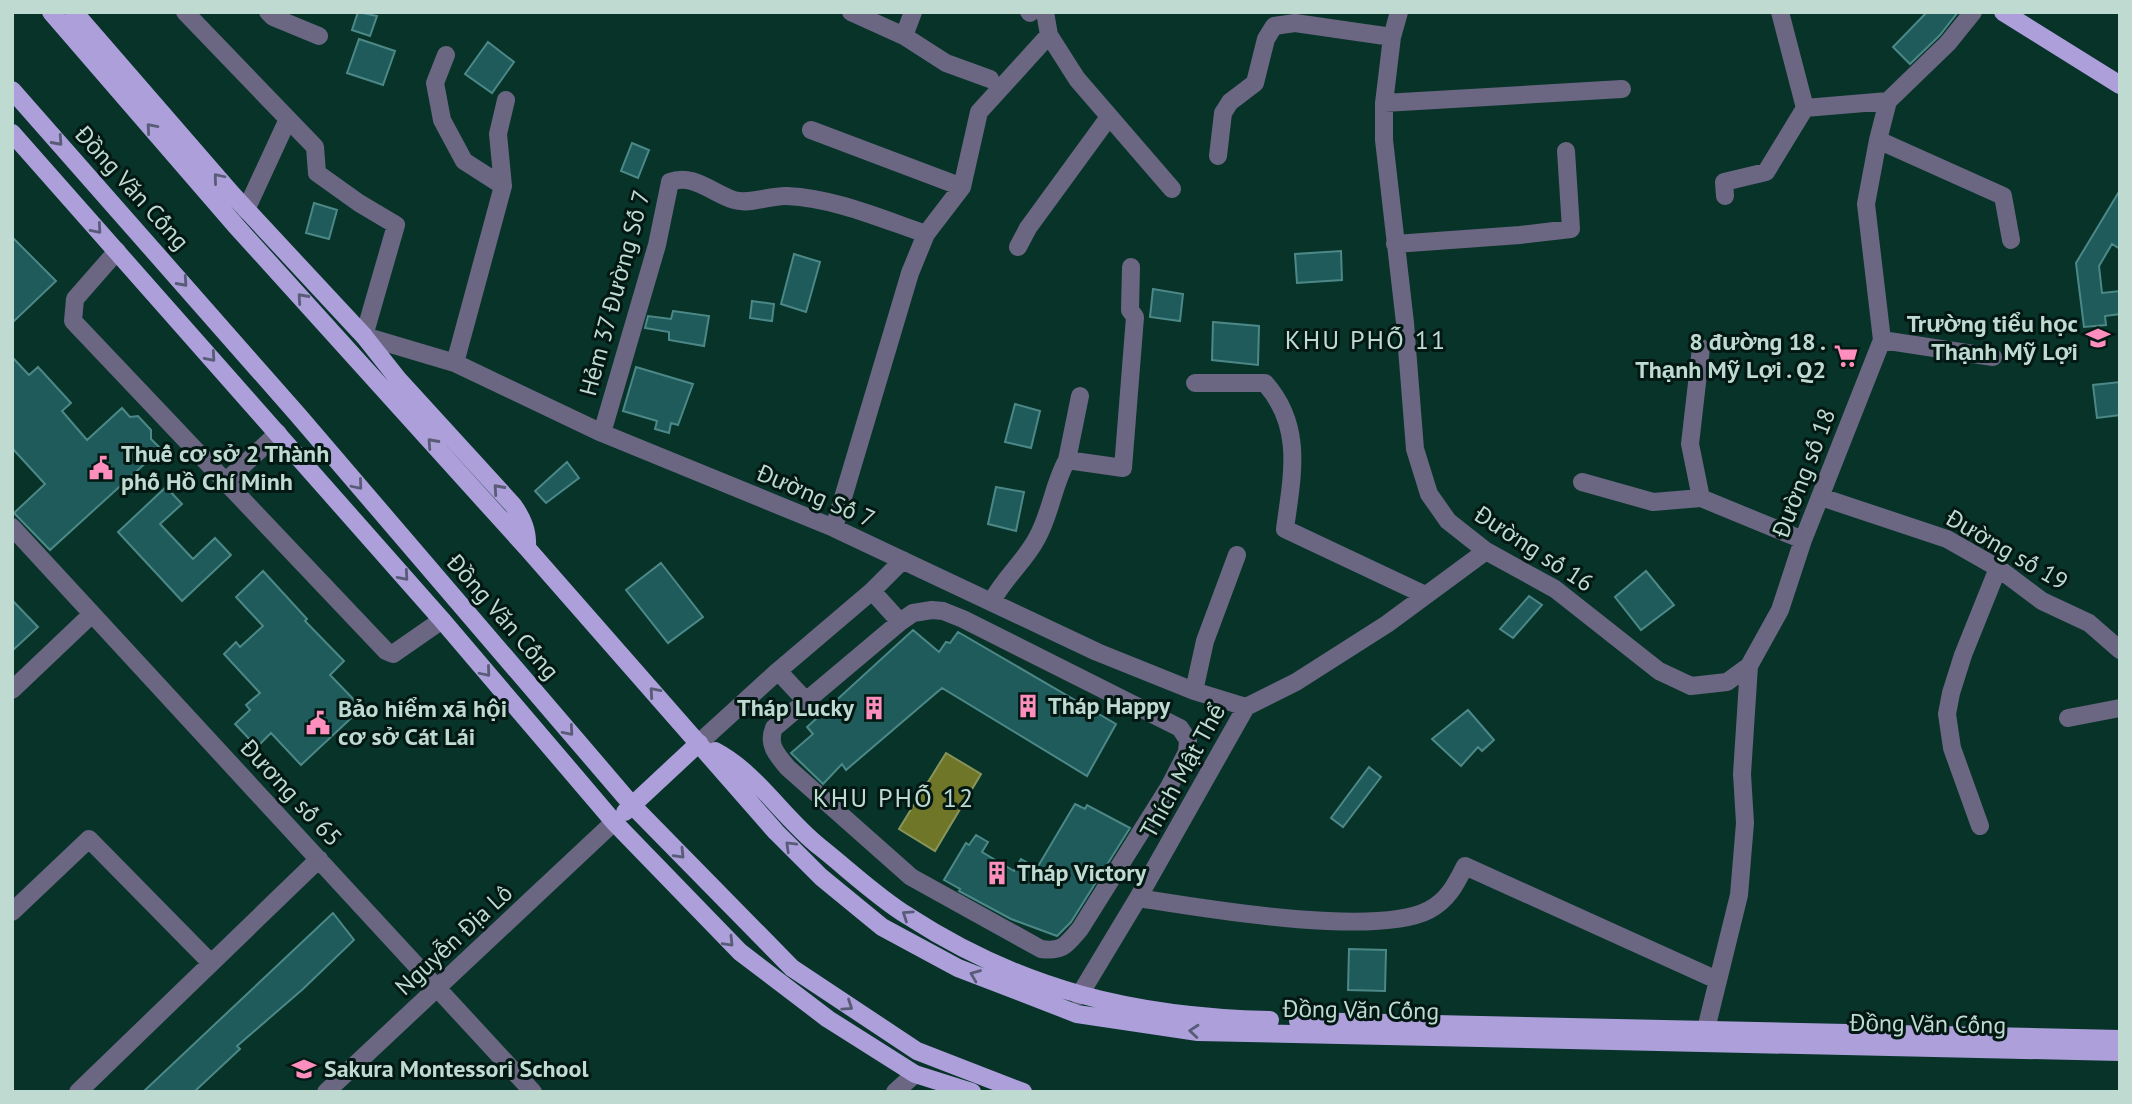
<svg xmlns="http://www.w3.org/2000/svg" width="2132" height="1104" font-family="'PT Sans',sans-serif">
  <rect width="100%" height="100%" fill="#073329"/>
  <!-- water -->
  <path fill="#6f7628" stroke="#87945b" stroke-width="2" d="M946,753L981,774L935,851L899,829Z"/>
  <!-- building -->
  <path fill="#1f5b5a" stroke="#4c8887" stroke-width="2" d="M358,12L377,16L370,36L352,30Z
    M1927,12H1958L1940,35L1910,64L1893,47Z
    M359,39L395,51L383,85L347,73Z
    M488,42L514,62L492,93L465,74Z
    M632,143L649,150L638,178L621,171Z
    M2120,190V249L2112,244L2099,266L2102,293L2120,291V314L2105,316L2106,325L2084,327L2076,263Z
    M314,203L337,210L329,239L306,233Z
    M12,237L56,281L12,323Z
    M1341,251L1342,280L1297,283L1295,254Z
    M794,254L820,262L806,312L781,304Z
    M1153,289L1183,294L1180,321L1150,317Z
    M752,301L774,304L772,321L750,318Z
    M673,311L709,316L704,346L669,340V332L645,328L648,316L671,319Z
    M1213,322L1259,326L1258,365L1212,360Z
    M12,357L29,375L38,367L71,403L62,411L87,440L122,408L130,417L138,416L151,430V439L161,449L50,550L14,513L45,484L12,448Z
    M636,367L693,384L678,425L671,423L669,433L655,429L657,421L623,411Z
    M2120,382V415L2097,418L2093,385Z
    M1015,404L1040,411L1031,448L1005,442Z
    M567,462L579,478L546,503L535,491Z
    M166,487L182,504L160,524L193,559L215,538L231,555L182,601L118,532Z
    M996,487L1024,492L1016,531L988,524Z
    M661,563L703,617L668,643L626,590Z
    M263,571L307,619L305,621L344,661L330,675L362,708L301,765L271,733L257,747L235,724L250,710L246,705L260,693L224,654L236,642L240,647L263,626L236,597Z
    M1646,571L1674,605L1641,630L1615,597Z
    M1529,596L1542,605L1513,638L1500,629Z
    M12,600L38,627L12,651Z
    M913,630L939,652L946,642L950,643L958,632L1116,724L1087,776L942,688L846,770L842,764L823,784L791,753L813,734L807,727Z
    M1468,710L1494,740L1482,751L1478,747L1461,766L1432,739Z
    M1369,767L1381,777L1343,827L1331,818Z
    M1075,804L1085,809L1087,805L1130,828L1071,922L1057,936L1011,919L959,891L960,889L944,880L966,843L969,845L976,835L988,842L982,852L1014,871L1021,859L1037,868Z
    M333,913L354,940L303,989L237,1046L240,1049L194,1092H143Z
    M1349,949L1386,950L1385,991L1348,990Z"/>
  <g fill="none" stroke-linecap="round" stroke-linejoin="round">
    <!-- minor -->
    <path stroke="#6b6682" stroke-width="18" d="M185,12L315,147L317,173L359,203L396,225L364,336L455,363L602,433L834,528L1097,652L1194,691L1246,707
      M268,12L273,17L319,36
      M851,12L904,36L946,63L990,79
      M1029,12L1030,13
      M1045,12L1049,35L1077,79L1172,189
      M1399,12L1392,37L1384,103V140L1405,323L1415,449L1429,494L1448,521L1486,551L1555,589L1659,671L1691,686L1727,682L1749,666
      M1780,12L1805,108
      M904,36L913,12
      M446,55L435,83L442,120L464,161L503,186L455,363
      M1384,103L1622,89
      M811,130L962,187
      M1878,140L2003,196L2011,240
      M1218,156L1223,113L1230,102L1255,83L1266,39L1274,26L1295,23L1392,37
      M503,186L498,134L506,100
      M1725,196L1724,182L1766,172L1805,108L1888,101
      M246,210L288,119
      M1395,244L1520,235L1571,229L1566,151
      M1018,247L1028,228L1109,117
      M117,251L75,299L73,321L386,651L393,654L442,620
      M1882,340L1993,357
      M1701,348L1690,444L1701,498L1803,540
      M1195,383H1265C1304,427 1292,476 1285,529L1425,595
      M1080,396L1067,460L1123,468L1135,317L1130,310L1131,267
      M602,433L657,245L670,182C693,173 712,193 734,200C749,205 771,195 787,196C834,198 882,219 926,234
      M226,481L278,433
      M1582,482L1653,502L1701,498
      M1821,497L1947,539L1998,568L2042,601L2089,623L2120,650
      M12,527L533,1092
      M834,528L910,273L926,234L962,187L979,112L1049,35
      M872,591L900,622
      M992,601C1005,577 1025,561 1037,538C1051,513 1053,485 1067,460
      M932,610L943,611L963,619L1180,728L1188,740L1187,752L1169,787L1080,929C1066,945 1063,952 1041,949L911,877L788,768C777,755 767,745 774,728L900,622L913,613Z
      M778,671L806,701
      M12,690L92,614
      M1194,691L1205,641L1237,555
      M2068,718L2120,708
      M699,743L778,671L872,591L903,560
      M1980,826L1952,748L1947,714L1951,693L1963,655L1998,568
      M1138,898C1202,908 1375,938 1429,910C1448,900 1456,884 1465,866L1717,980
      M12,912L89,839L210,962
      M1079,996L1138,898L1246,707L1296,682L1387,624L1486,551
      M1706,1029L1739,895L1745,823L1742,774L1749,666L1780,610L1803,540L1882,340L1866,204L1878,140L1888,101L1948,43L1973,12
      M78,1092L319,859
      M326,1092L614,822
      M895,1092L915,1074"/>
    <!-- major -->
    <path stroke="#ac9fda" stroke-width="18" d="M51,12L236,226L527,548L776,832L821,877L882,927L958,968L1077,1014L1198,1032L2120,1052
      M74,12L231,193L364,336L398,379L513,505C523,519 528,531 527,548
      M2003,12L2120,85
      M12,90L298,415L632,805L792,968L917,1051L1023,1092
      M12,133L442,620L614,822L740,952L828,1019L915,1074L972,1092
      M715,751C757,773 783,818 820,847C849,870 877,897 908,916C1022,990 1135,1017 1270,1020
      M625,812L699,743
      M1298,1021L2120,1039"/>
  </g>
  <!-- one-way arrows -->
  <defs><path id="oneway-chevron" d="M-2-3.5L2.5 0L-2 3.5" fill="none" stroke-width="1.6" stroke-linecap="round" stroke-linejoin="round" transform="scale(1.75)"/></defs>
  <g stroke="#585c76">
    <use href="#oneway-chevron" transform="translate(151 128) rotate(-131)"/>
    <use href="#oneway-chevron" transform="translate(58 141) rotate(48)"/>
    <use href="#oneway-chevron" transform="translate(218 178) rotate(-130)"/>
    <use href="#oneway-chevron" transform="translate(97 229) rotate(49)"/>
    <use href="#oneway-chevron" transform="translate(183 282) rotate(48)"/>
    <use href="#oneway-chevron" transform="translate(302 298) rotate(-132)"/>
    <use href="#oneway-chevron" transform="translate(211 357) rotate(49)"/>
    <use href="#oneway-chevron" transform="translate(432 443) rotate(-132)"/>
    <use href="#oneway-chevron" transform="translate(358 485) rotate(50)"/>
    <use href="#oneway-chevron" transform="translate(498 489) rotate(-132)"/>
    <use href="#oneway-chevron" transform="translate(404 576) rotate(49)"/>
    <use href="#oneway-chevron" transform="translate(486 672) rotate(50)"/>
    <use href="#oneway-chevron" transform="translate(654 692) rotate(-131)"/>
    <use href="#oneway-chevron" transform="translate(569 731) rotate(49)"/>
    <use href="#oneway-chevron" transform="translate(790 846) rotate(-136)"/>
    <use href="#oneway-chevron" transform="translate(680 854) rotate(46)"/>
    <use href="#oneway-chevron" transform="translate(907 915) rotate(-146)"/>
    <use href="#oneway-chevron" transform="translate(729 942) rotate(46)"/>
    <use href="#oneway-chevron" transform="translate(975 975) rotate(-158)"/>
    <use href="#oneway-chevron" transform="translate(848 1006) rotate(34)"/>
    <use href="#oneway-chevron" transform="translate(1194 1031) rotate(-175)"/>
  </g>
  <!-- icons -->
  <defs>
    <g id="school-bare" transform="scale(1.89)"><path d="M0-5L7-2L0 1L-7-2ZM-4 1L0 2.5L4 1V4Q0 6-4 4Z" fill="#fe8ebd" stroke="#031813" stroke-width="2.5" paint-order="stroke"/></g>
    <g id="supermarket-bare" transform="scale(1.89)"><path d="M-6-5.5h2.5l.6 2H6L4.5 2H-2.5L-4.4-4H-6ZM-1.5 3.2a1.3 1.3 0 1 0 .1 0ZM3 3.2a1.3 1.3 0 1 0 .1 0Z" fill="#fe8ebd" stroke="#031813" stroke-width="2.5" paint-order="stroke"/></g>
    <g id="civic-bare" transform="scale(1.89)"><path d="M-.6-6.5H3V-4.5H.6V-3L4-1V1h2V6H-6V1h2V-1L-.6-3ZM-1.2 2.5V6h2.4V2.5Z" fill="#fe8ebd" stroke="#031813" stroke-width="2.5" paint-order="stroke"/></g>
    <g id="building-bare" transform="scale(1.89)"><path d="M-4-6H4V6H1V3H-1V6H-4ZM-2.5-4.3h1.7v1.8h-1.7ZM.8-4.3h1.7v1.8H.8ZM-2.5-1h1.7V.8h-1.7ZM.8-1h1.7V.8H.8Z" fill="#fe8ebd" stroke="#031813" stroke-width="2.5" paint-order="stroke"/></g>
  </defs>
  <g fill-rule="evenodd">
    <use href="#school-bare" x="2098" y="338"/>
    <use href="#supermarket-bare" x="1846" y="356"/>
    <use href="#civic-bare" x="101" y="468"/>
    <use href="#building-bare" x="1028" y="706"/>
    <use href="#building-bare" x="874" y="708"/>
    <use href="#civic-bare" x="318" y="723"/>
    <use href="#building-bare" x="997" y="873"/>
    <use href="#school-bare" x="304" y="1069"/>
  </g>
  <g text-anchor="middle" stroke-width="6" stroke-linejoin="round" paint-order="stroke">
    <!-- street labels -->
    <g font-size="24" fill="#bedad1" stroke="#031813">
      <text transform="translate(132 188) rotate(48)" y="8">Đồng Văn Cống</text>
      <text transform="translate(615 293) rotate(-75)" y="8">Hẻm 37 Đường Số 7</text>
      <text transform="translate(1804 473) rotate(-69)" y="8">Đường số 18</text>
      <text transform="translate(816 496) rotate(23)" y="8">Đường Số 7</text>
      <text transform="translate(1534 549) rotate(33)" y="8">Đường số 16</text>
      <text transform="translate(2007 550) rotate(30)" y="8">Đường số 19</text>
      <text transform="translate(503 617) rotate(49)" y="8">Đồng Văn Cống</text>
      <text transform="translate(1183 771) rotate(-61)" y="8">Thích Mật Thể</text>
      <text transform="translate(291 793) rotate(47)" y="8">Đương số 65</text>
      <text transform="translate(454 940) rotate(-43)" y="8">Nguyễn Địa Lô</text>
      <text transform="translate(1361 1010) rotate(1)" y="8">Đồng Văn Cống</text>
      <text transform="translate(1928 1024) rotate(1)" y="8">Đồng Văn Cống</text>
    </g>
    <!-- poi labels -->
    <g font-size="24" font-weight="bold" fill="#bedad1" stroke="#031813" text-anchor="start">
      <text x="2078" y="332" text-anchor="end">Trường tiểu học<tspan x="2078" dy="28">Thạnh Mỹ Lợi</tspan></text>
      <text x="1826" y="350" text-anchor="end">8 đường 18 .<tspan x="1826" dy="28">Thạnh Mỹ Lợi . Q2</tspan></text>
      <text x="121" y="462">Thuế cơ sở 2 Thành<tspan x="121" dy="28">phố Hồ Chí Minh</tspan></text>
      <text x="1048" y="714">Tháp Happy</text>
      <text x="854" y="716" text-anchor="end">Tháp Lucky</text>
      <text x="338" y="717">Bảo hiểm xã hội<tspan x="338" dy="28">cơ sở Cát Lái</tspan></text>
      <text x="1017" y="881">Tháp Victory</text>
      <text x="324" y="1077">Sakura Montessori School</text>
    </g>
    <!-- neighbourhood labels -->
    <g font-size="26" letter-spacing="2" fill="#bedad1" stroke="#031813">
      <text x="1366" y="349">KHU PHỐ 11</text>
      <text x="894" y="807">KHU PHỐ 12</text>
    </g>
  </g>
  <!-- border -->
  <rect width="2132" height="1104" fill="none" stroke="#bedad1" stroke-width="28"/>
</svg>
